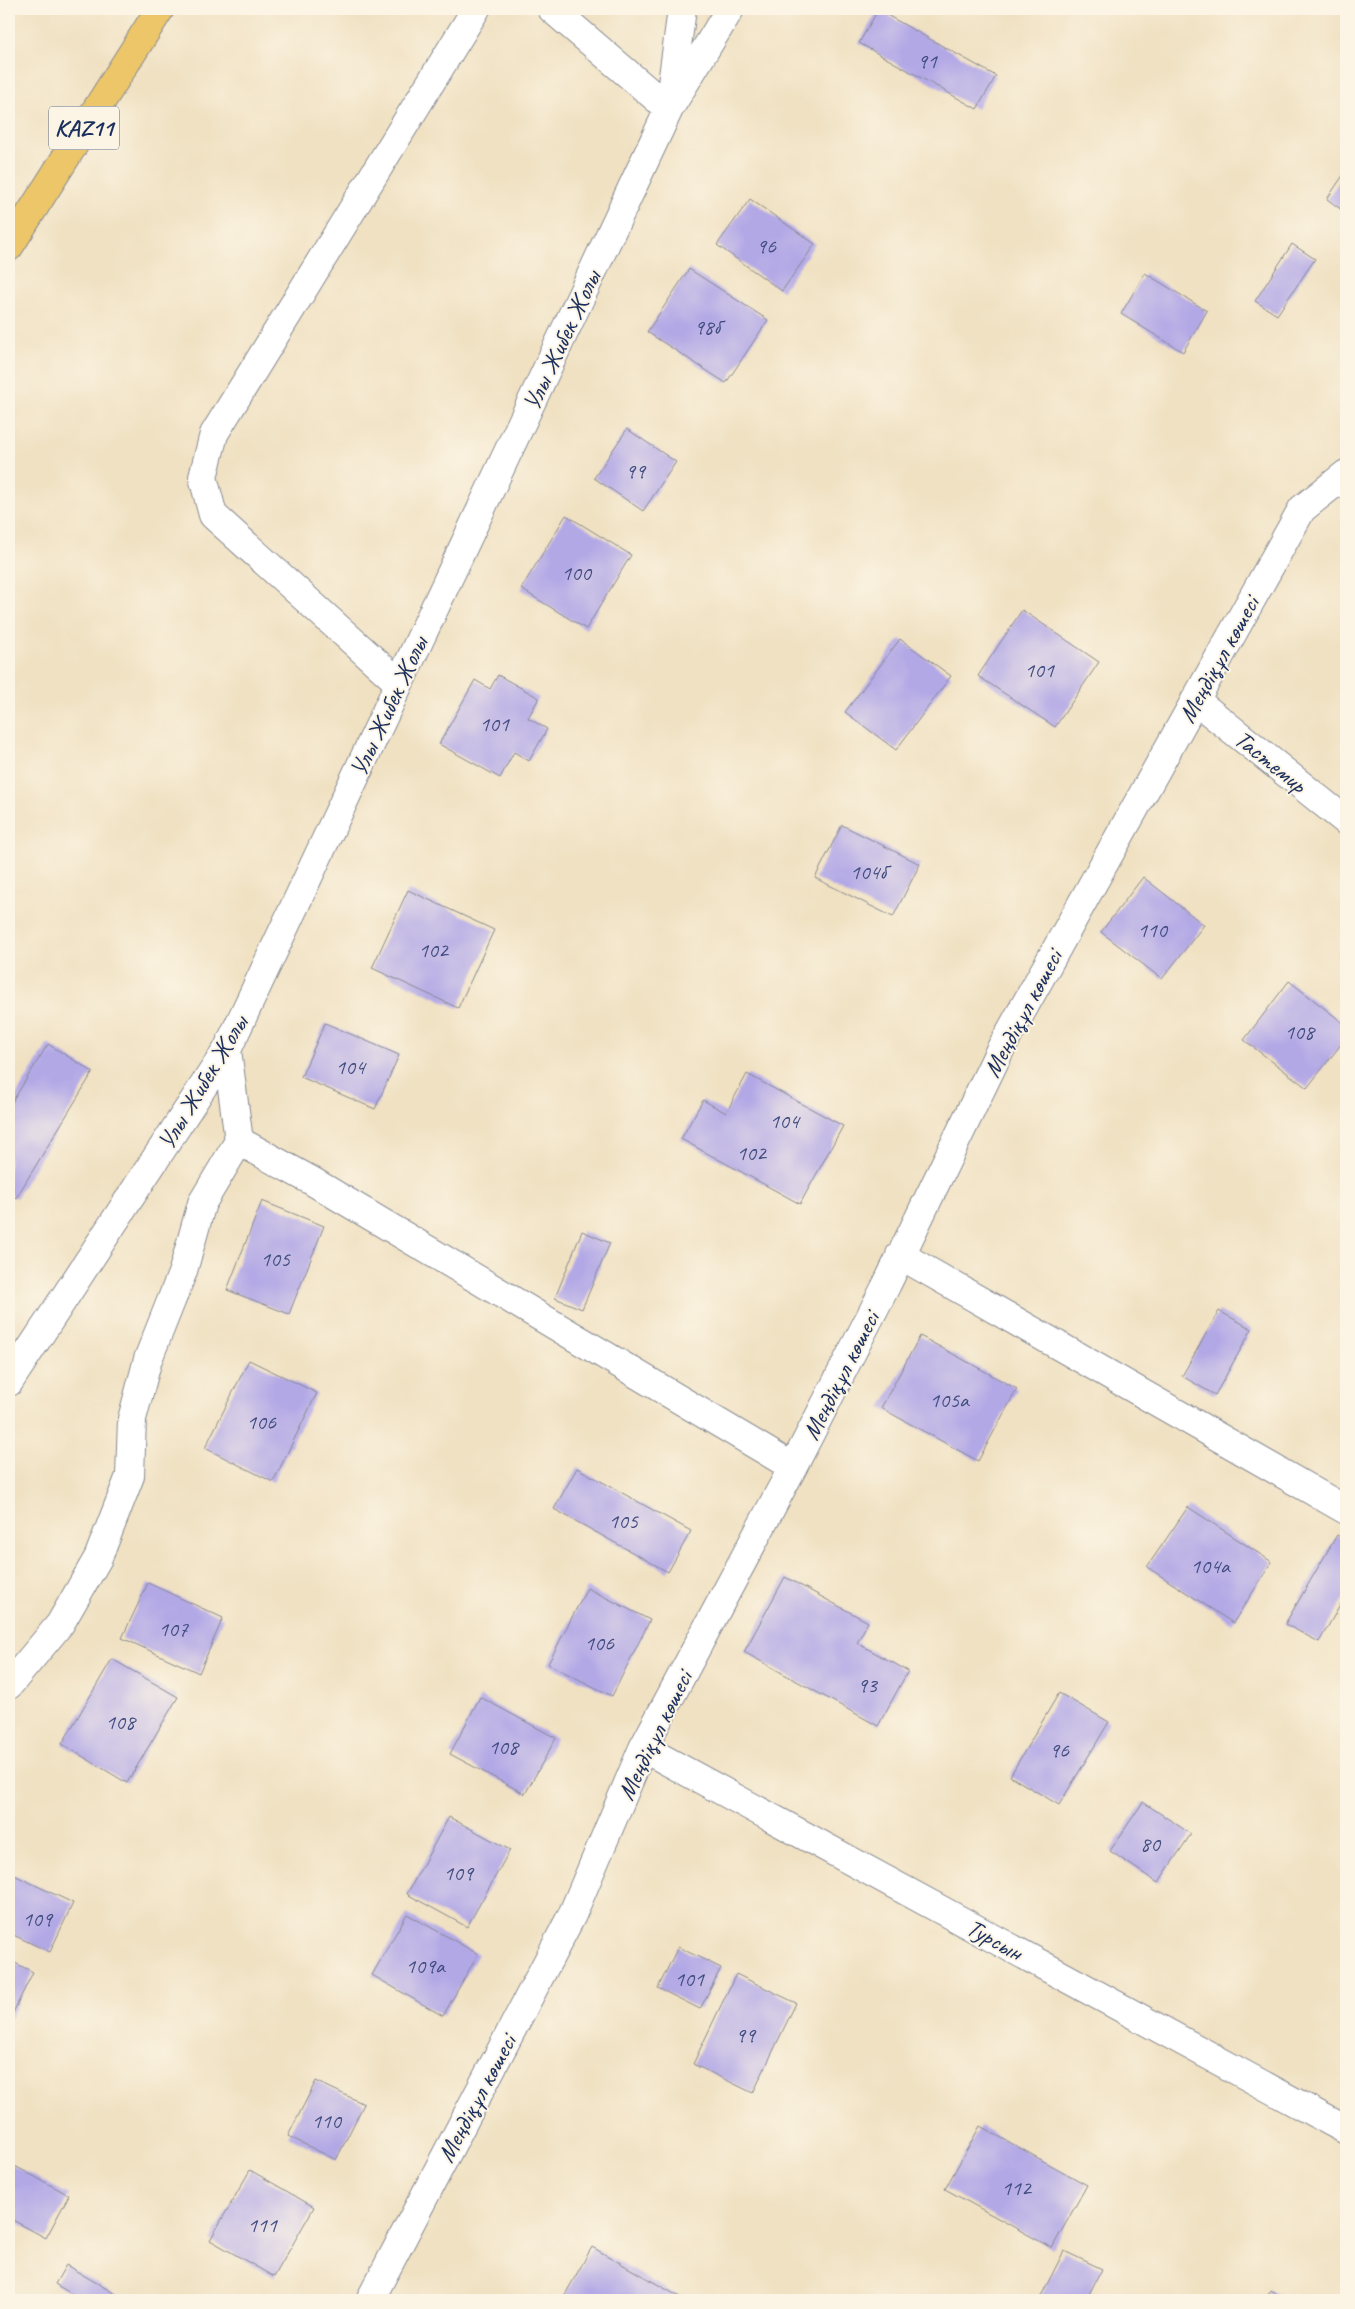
<svg xmlns="http://www.w3.org/2000/svg" width="1355" height="2309" font-family="Caveat,sans-serif">
  <rect width="100%" height="100%" fill="#fcf5e5"/>
  <filter id="ink" filterUnits="userSpaceOnUse"><feTurbulence type="fractalNoise" baseFrequency=".02" numOctaves="2"/><feDisplacementMap in="SourceGraphic" scale="10" xChannelSelector="R" yChannelSelector="G"/><feConvolveMatrix kernelMatrix="1 2 1 2 8 2 1 2 1" color-interpolation-filters="sRGB"/></filter>
  <filter id="wash" filterUnits="userSpaceOnUse"><feTurbulence type="fractalNoise" baseFrequency=".0096" numOctaves="4" result="noise"/><feDisplacementMap in="SourceGraphic" scale="20" xChannelSelector="R" yChannelSelector="G"/><feGaussianBlur stdDeviation="1.12" result="paint"/><feColorMatrix in="noise" values="0 0 0 0 0 0 0 0 0 0 0 0 0 0 0 0 0 1.4 0 .05"/><feComposite in="paint" operator="in"/></filter>
  <g filter="url(#wash)">
    <rect width="100%" height="100%" fill="#f0e1c2"/>
    <g id="blocks">
      <!-- building -->
      <path fill="#b2a8e6" d="M878,10L996,76L977,109L859,43Z
        M1346,171V213L1327,199Z
        M750,199L815,244L782,291L717,245Z
        M1292,244L1315,259L1277,315L1255,301Z
        M689,269L768,320L726,383L647,332Z
        M1145,273L1207,311L1183,352L1121,314Z
        M627,429L676,462L643,511L594,478Z
        M566,515L631,555L586,629L521,589Z
        M1022,610L1099,662L1055,727L978,676Z
        M900,639L951,676L896,750L845,712Z
        M498,675L539,698L528,718L547,729L529,761L514,752L500,778L439,744L475,680L490,689Z
        M842,825L920,864L893,917L815,878Z
        M1143,877L1204,925L1162,979L1101,932Z
        M408,890L494,930L458,1008L372,968Z
        M1289,981L1346,1025V1038L1307,1088L1244,1040Z
        M325,1023L399,1055L375,1109L301,1077Z
        M48,1044L93,1072L16,1198L9,1194V1107Z
        M747,1074L843,1126L800,1204L681,1139L703,1100L726,1113Z
        M262,1201L324,1226L289,1314L227,1290Z
        M582,1231L610,1243L582,1309L555,1298Z
        M1219,1311L1252,1329L1215,1395L1182,1376Z
        M920,1336L1017,1389L978,1461L881,1408Z
        M249,1360L317,1393L273,1482L205,1448Z
        M577,1468L691,1531L668,1572L554,1509Z
        M1188,1507L1272,1562L1233,1623L1147,1567Z
        M1337,1535L1346,1540V1595L1319,1642L1285,1624Z
        M785,1577L868,1622L857,1643L908,1671L878,1726L744,1652Z
        M148,1583L223,1618L199,1673L122,1638Z
        M587,1588L650,1620L612,1696L548,1664Z
        M112,1659L178,1697L127,1783L62,1744Z
        M1059,1693L1109,1722L1059,1805L1010,1776Z
        M480,1697L556,1738L525,1794L450,1754Z
        M1143,1802L1191,1834L1158,1883L1110,1851Z
        M449,1817L510,1850L467,1927L407,1894Z
        M12,1874L73,1903L50,1952L9,1933V1880Z
        M407,1914L478,1954L443,2016L372,1975Z
        M678,1947L721,1968L700,2009L658,1988Z
        M9,1960L33,1972L9,2021Z
        M736,1974L796,2003L753,2093L693,2064Z
        M316,2081L364,2104L336,2160L288,2136Z
        M980,2126L1087,2185L1052,2248L945,2189Z
        M9,2163L69,2195L46,2238L9,2218Z
        M250,2170L314,2207L274,2277L210,2240Z
        M592,2247L685,2300H562Z
        M1064,2251L1102,2269L1086,2300H1039Z
        M66,2265L126,2300H82L55,2284Z
        M1270,2290L1288,2300H1265Z"/>
    </g>
  </g>
  <g filter="url(#ink)">
    <use href="#blocks" fill-opacity="0" stroke="#868890" stroke-width="1"/>
    <g fill="none" stroke-linecap="round" stroke-linejoin="round">
      <!-- minor casing -->
      <g stroke="#868890" stroke-width="30">
        <path id="minor" d="M552,9L669,109
          M670,99L682,9
          M399,683L213,515L203,477L214,434L476,9
          M1195,700L1346,821
          M239,1141L312,1181L793,1467
          M900,1255L1346,1510
          M9,1382L227,1050L669,109L730,9
          M9,1685L60,1624L98,1558L130,1476L132,1419L148,1359L183,1271L202,1203L239,1141L227,1050
          M643,1748L1346,2130
          M370,2300L572,1915L643,1748L793,1467L887,1284L1000,1050L1302,509L1346,474"/>
      </g>
      <!-- highway casing -->
      <g stroke="#868890" stroke-width="30">
        <path id="highway" d="M9,247L160,9"/>
      </g>
      <!-- minor -->
      <use href="#minor" stroke="#fff" stroke-width="28"/>
      <!-- highway -->
      <use href="#highway" stroke="#ecc669" stroke-width="28"/>
    </g>
  </g>
  <g text-anchor="middle" stroke-width="4" stroke-linejoin="round" paint-order="stroke">
    <!-- number labels -->
    <g font-size="22" fill="#414d80">
      <text x="927" y="68">91</text>
      <text x="766" y="253">96</text>
      <text x="707" y="334">98б</text>
      <text x="635" y="478">99</text>
      <text x="576" y="580">100</text>
      <text x="1039" y="677">101</text>
      <text x="494" y="731">101</text>
      <text x="868" y="879">104б</text>
      <text x="1152" y="937">110</text>
      <text x="433" y="957">102</text>
      <text x="1299" y="1039">108</text>
      <text x="350" y="1074">104</text>
      <text x="784" y="1128">104</text>
      <text x="751" y="1160">102</text>
      <text x="275" y="1266">105</text>
      <text x="949" y="1407">105а</text>
      <text x="261" y="1429">106</text>
      <text x="623" y="1528">105</text>
      <text x="1210" y="1573">104а</text>
      <text x="173" y="1636">107</text>
      <text x="599" y="1650">106</text>
      <text x="867" y="1692">93</text>
      <text x="120" y="1729">108</text>
      <text x="503" y="1754">108</text>
      <text x="1059" y="1757">96</text>
      <text x="1150" y="1851">80</text>
      <text x="458" y="1880">109</text>
      <text x="37" y="1926">109</text>
      <text x="425" y="1973">109а</text>
      <text x="689" y="1986">101</text>
      <text x="745" y="2042">99</text>
      <text x="326" y="2128">110</text>
      <text x="1016" y="2195">112</text>
      <text x="262" y="2232">111</text>
    </g>
    <!-- shield labels -->
    <rect fill="#fcf5e5" stroke="#5e6a86" stroke-width="1" x="49" y="106.5" width="70" height="43" rx="4"/>
    <g font-size="24" font-weight="bold" fill="#1b2f5e">
      <text x="84" y="136">KAZ11</text>
    </g>
    <!-- street labels -->
    <g font-size="25" fill="#1b2f5e" stroke="#fcf5e5">
      <text transform="translate(561 340) rotate(-65)" y="9">Улы Жибек Жолы</text>
      <text transform="translate(1218 659) rotate(-61)" y="9">Меңдіқұл көшесі</text>
      <text transform="translate(388 706) rotate(-65)" y="9">Улы Жибек Жолы</text>
      <text transform="translate(1271 761) rotate(39)" y="9">Тастемир</text>
      <text transform="translate(1022 1013) rotate(-62)" y="9">Меңдіқұл көшесі</text>
      <text transform="translate(202 1082) rotate(-59)" y="9">Улы Жибек Жолы</text>
      <text transform="translate(840 1375) rotate(-63)" y="9">Меңдіқұл көшесі</text>
      <text transform="translate(654 1735) rotate(-64)" y="9">Меңдіқұл көшесі</text>
      <text transform="translate(995 1939) rotate(29)" y="9">Турсын</text>
      <text transform="translate(476 2098) rotate(-62)" y="9">Меңдіқұл көшесі</text>
    </g>
  </g>
  <!-- margin -->
  <rect width="1355" height="2309" fill="none" stroke="#fcf5e5" stroke-width="30"/>
</svg>
